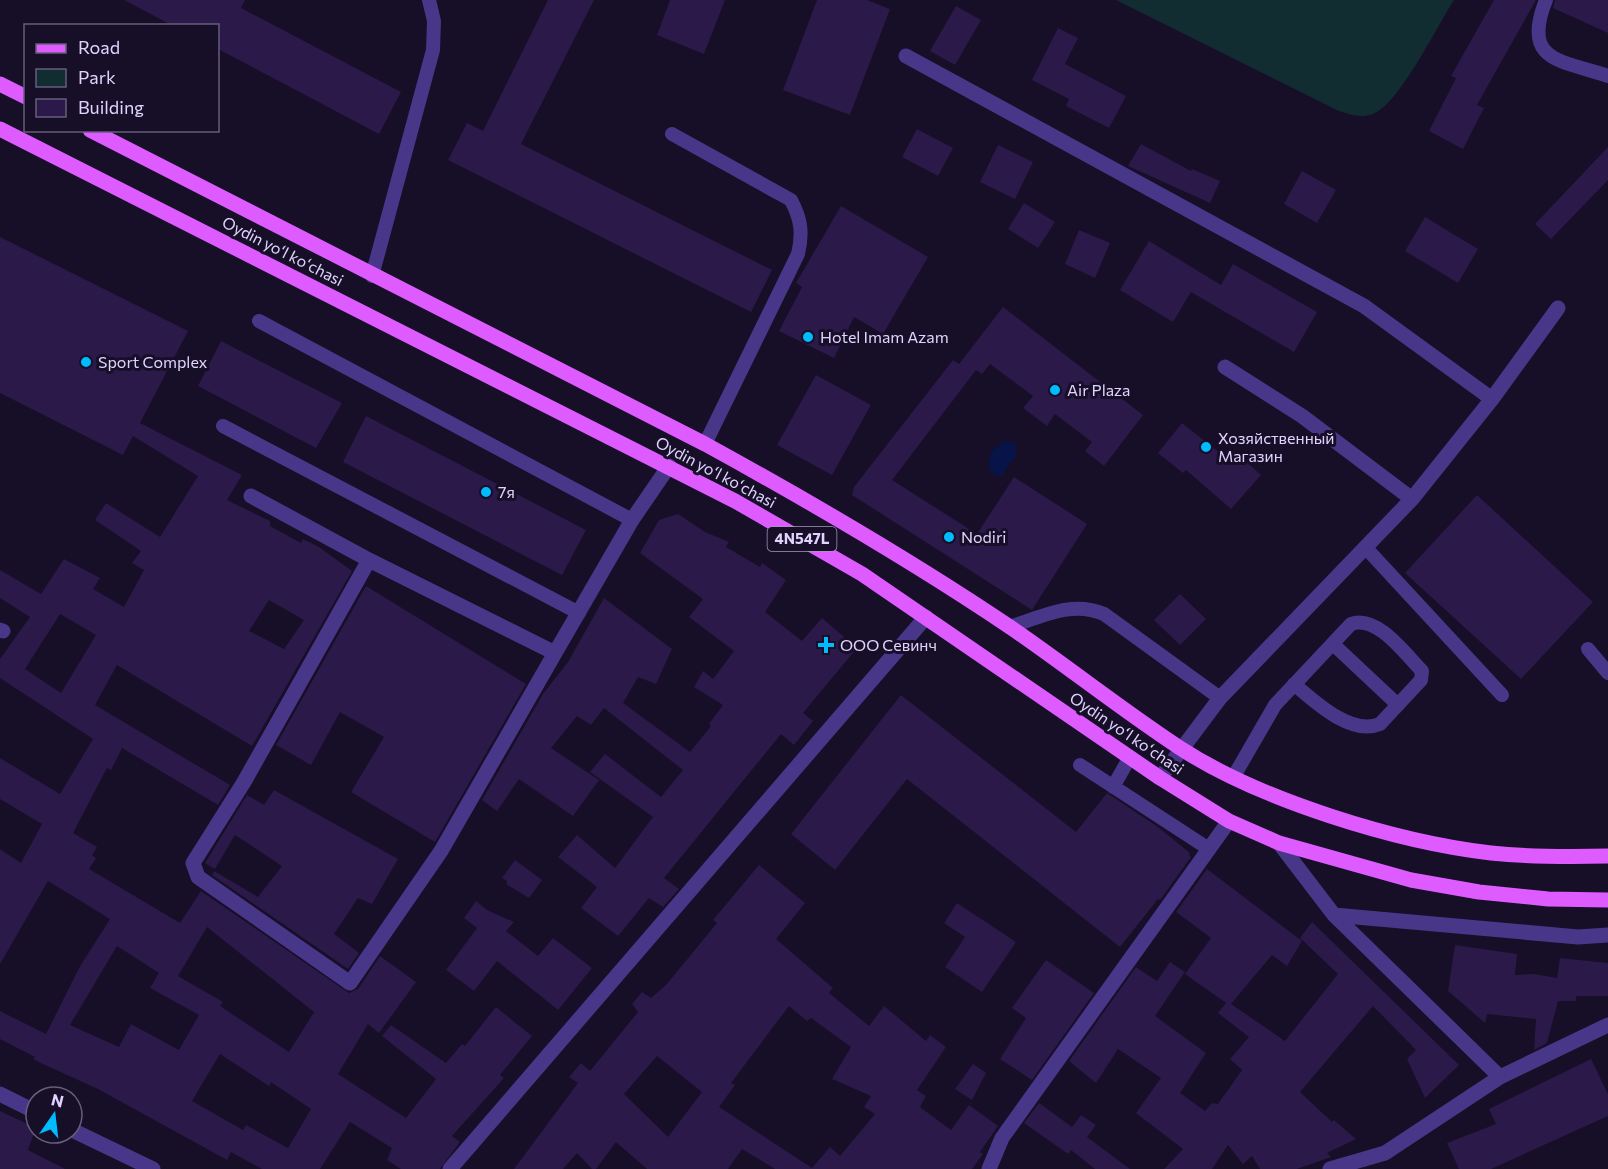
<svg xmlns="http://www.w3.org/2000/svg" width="1608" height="1169" font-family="Commissioner,sans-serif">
  <rect width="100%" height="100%" fill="#170e27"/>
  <!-- green -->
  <path fill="#112d31" d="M1116,0H1454C1438,25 1399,103 1375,113C1363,119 1351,115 1339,111Z"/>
  <!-- water -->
  <path fill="#081447" d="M1005,441L1016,444V458L1010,462L1003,475H995L989,469C988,455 992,448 1005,441Z"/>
  <!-- building -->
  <path fill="#2b1949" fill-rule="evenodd" d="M124,0H245L241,8L401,92L379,134L218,49V26H173Z
    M548,0H594L521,144L772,270L751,312L448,160L467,123L483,131Z
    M670,0H725L704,54L657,35Z
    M817,0H867L890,9L850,115L783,90Z
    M1494,0H1536L1477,105L1484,108L1463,149L1429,131L1456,78L1451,76Z
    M1555,0H1608V33L1553,8Z
    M956,6L981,20L955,65L930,51Z
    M1058,28L1078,38L1065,64L1126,96L1109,128L1066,106L1069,99L1032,80Z
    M917,129L953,148L938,176L902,157Z
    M1141,144L1191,171L1192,169L1220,181L1210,203L1128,166Z
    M998,145L1033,162L1015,199L980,182Z
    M1608,147V180L1551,239L1535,224Z
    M1302,171L1336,190L1317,223L1284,204Z
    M1024,203L1055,222L1038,248L1008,229Z
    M841,206L928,257L883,334L854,317L834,358L779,331L802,287L796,283Z
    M1425,217L1478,249L1458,283L1405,251Z
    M1079,230L1110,243L1095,278L1065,264Z
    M0,237L188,331L140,423L242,475L227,500L270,521V526L301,543L303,539L319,547L352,571L252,746L117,665L95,705L230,785L218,805L122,748L111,770L107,768L73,833L97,847L92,855L96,858L89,869L180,923L201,891L349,993L358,989L380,956L416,982L379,1033L368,1024L338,1074L406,1118L436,1079L382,1036L391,1025L446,1063L462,1044L465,1046L496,1007L532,1036L500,1075L504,1078L452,1136L460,1142L440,1169H401L387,1160L392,1148L350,1122L320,1169H262L231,1152L227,1160L98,1089L45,1065L33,1059L35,1057L0,1039V1011L46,1034L79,968L110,919L48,881L0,964V849L21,863L42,824L0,799V758L60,794L93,739L0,678V659L30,617L0,598V570L41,594L64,559L100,578L93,589L124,607L144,570L132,563L141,551L95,520L106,503L160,537L198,476L133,436L123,455L0,393ZM269,600L304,620L284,649L249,631ZM60,614L96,635L61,693L25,669ZM207,927L314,1012L289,1052L220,1006L223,1002L178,976ZM117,946L159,973L150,988L199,1015L179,1050L131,1024L119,1047L70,1025ZM220,1054L269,1086L271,1082L311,1109L288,1148L246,1125L243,1130L192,1101Z
    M1149,241L1221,285L1233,264L1317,312L1294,352L1191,292L1173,322L1120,290Z
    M1003,307L1143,415L1104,466L1085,451L1092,442L1055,414L1047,426L1023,408L1033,396L990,364L982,374L976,370L892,480L977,534L1014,477L1087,524L1032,610L852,495L854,487L953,360L959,364Z
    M221,341L342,403L316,448L198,386Z
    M816,375L871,405L832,475L777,445Z
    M366,416L586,530L562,575L343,462Z
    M1182,423L1225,457L1232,449L1261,475L1231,509L1186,470L1183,473L1158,453Z
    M1477,495L1593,602L1521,679L1405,573Z
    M678,514L705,532L729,542L726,547L760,567L762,563L786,580L765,612L802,641L822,618L857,648L803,713L813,721L794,745L781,734L664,878L679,889L663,907L649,898L618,936L581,908L597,887L558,857L577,835L615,868L653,817L590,772L605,754L661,797L683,770L604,708L591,725L577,716L551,748L599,780L573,816L519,779L497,811L482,800L543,694L568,662L604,598L672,649L656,684L638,677L623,703L690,752L711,726L709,724L723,705L694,687L703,671L713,679L734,651L689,617L703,599L640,553L659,520Z
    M366,586L526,684L435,842L351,792L384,737L340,712L311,765L276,745Z
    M1180,594L1206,619L1180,645L1154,620Z
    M901,695L1076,832L1107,793L1158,827L1190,853L1189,855L1191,857L1160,900L1158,899L1120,947L907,779L835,870L791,834Z
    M274,790L398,859L372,904L358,898L334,934L359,953L348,969L212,875L214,871L258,897L282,866L235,835L215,869L205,863L247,795L264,805Z
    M515,860L542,880L529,898L506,884L507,881L502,878Z
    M759,865L805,903L776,939L833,988L829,993L869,1026L884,1006L926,1041L930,1035L946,1047L917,1090L926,1096L920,1107L951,1130L969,1105L998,1126L980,1152L983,1154L972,1169H775L742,1149L728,1169H647L616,1142L596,1169H592L577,1153L563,1169H514L578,1083L569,1077L581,1063L590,1071L638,1012L632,1004L642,992L651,998L666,985L717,923L713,920ZM789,1006L807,1021L811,1018L851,1047L832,1079L871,1096L864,1107L875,1114L840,1156L830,1147L812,1168L719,1107L735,1085L731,1083ZM657,1056L702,1092L668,1137L624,1094Z
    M1207,869L1302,941L1287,966L1272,955L1231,1004L1285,1041L1338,974L1300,938L1312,922L1459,1065L1425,1098L1407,1059L1416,1050L1373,1006L1300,1092L1332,1122L1334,1120L1356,1139L1327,1153L1331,1157L1297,1169H1260L1252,1156L1243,1164L1228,1145L1212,1169H1164L1183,1149L1136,1113L1161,1078L1118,1049L1096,1083L1069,1061L1136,967L1157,981L1170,962L1185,972L1155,1016L1206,1053L1180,1093L1205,1111L1212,1103L1218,1104L1242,1070L1230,1059L1249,1037L1218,1013L1226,1003L1185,974L1211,938L1176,912Z
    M476,901L487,910L514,922L506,931L538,956L553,938L592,968L558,1010L497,961L474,991L446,970L477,928L464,918Z
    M957,903L1016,942L982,992L945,967L965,937L944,923Z
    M1455,945L1517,954L1515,975L1534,974L1557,978L1560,958L1608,963V996H1576V1001H1558L1547,1043L1534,1050L1536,1019L1487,1014L1485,1023L1448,991Z
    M1046,960L1094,993L1032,1080L1000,1059L1026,1018L1012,1008Z
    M1591,1059L1608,1094V1116L1491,1169H1459L1447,1143L1496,1124L1489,1109Z
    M973,1064L986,1073L972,1100L955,1089Z
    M1039,1103L1072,1127L1081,1115L1096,1125L1087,1137L1130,1169H1095L1071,1150L1068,1154L1024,1123Z
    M0,1111L36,1128L28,1150L65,1169H0Z"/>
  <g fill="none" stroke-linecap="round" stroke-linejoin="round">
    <!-- service -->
    <path stroke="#483788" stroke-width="14" d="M1546,0C1521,62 1561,60 1608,76
      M672,134L791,200C801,219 803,233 798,254L705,444
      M372,276L433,50L434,21L429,0
      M259,321L632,520
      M223,426L579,613
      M1366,548L1502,695
      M1009,627C1042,617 1071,600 1104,614L1220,698
      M1333,644L1398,705
      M1588,649L1608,673
      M1080,765L1209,849
      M1234,776L1275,705L1351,624C1377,614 1406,655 1422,671L1421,680L1380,724C1351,736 1315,702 1294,684
      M1113,787L1130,757"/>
    <!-- minor -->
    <path stroke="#483788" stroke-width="15" d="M906,56L1364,306L1492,399
      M1225,367L1302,416L1412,499
      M251,496L369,560L555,653L632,520L669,466
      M369,560L244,782L193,863L198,877L350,983L441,851L555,653
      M0,630L3,631
      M1160,778L1220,698L1412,499L1492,399L1558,308
      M1279,843L1334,915L1500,1077L1385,1153L1330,1169
      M1334,915L1578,937L1608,935
      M1500,1077L1608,1025
      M0,1094L36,1112
      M72,1130L153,1169
      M450,1169L926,617
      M989,1169L1002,1138L1229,821"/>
    <!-- primary -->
    <path stroke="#dd5bff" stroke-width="15" d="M0,84L26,97
      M0,129L735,501L862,574L1160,778L1229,821L1279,843L1411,880L1479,892L1548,899L1608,900
      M90,130L705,444C809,501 912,561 1010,627C1067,666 1122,710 1180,748C1260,800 1396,842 1491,853C1530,857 1569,857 1608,856"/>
  </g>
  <!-- markers -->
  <g fill="#0bf" stroke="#170e27" stroke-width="2">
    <circle cx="808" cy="337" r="6"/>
    <circle cx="86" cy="362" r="6"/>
    <circle cx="1055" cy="390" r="6"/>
    <circle cx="1206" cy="447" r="6"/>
    <circle cx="486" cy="492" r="6"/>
    <circle cx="949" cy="537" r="6"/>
    <path d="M823 636h6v6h6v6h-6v6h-6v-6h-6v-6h6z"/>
  </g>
  <g text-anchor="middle" stroke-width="6" stroke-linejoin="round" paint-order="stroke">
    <!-- shield labels -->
    <rect fill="#170e27" stroke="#a499be" stroke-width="1.5" x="767.5" y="527" width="69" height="24" rx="4.5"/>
    <g font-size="15" font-weight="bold" fill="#e0d4ff">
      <text x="802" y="544">4N547L</text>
    </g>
    <!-- street labels -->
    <g font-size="16" fill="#e0d4ff" stroke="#170e27">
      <text transform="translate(283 251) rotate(27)" y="6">Oydin yoʻl koʻchasi</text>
      <text transform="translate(716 472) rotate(28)" y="6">Oydin yoʻl koʻchasi</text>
      <text transform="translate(1127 733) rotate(34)" y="6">Oydin yoʻl koʻchasi</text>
    </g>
    <!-- poi labels -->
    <g font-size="16" fill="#e0d4ff" stroke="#170e27" text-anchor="start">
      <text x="820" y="343">Hotel Imam Azam</text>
      <text x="98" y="368">Sport Complex</text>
      <text x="1067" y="396">Air Plaza</text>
      <text x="1218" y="444">Хозяйственный<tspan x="1218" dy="18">Магазин</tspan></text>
      <text x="498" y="498">7я</text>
      <text x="961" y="543">Nodiri</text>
      <text x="840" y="651">ООО Севинч</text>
    </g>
  </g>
  <!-- legend -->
  <rect x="24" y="24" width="195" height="108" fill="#170e27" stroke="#675d7d" stroke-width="1.5"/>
  <rect x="36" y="44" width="30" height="9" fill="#dd5bff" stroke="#675d7d" stroke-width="1.5"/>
  <text x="78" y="54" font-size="18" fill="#e0d4ff">Road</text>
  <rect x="36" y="69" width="30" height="18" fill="#112d31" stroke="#675d7d" stroke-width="1.5"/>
  <text x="78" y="84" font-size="18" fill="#e0d4ff">Park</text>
  <rect x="36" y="99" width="30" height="18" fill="#2b1949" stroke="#675d7d" stroke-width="1.5"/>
  <text x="78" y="114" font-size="18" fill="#e0d4ff">Building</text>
  <!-- north arrow -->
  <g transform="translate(54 1115) rotate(14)"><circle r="28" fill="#170e27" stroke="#675d7d" stroke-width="1.5"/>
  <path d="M0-4.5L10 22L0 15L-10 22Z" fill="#00bbff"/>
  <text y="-9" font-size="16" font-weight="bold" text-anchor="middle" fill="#e0d4ff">N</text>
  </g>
</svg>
